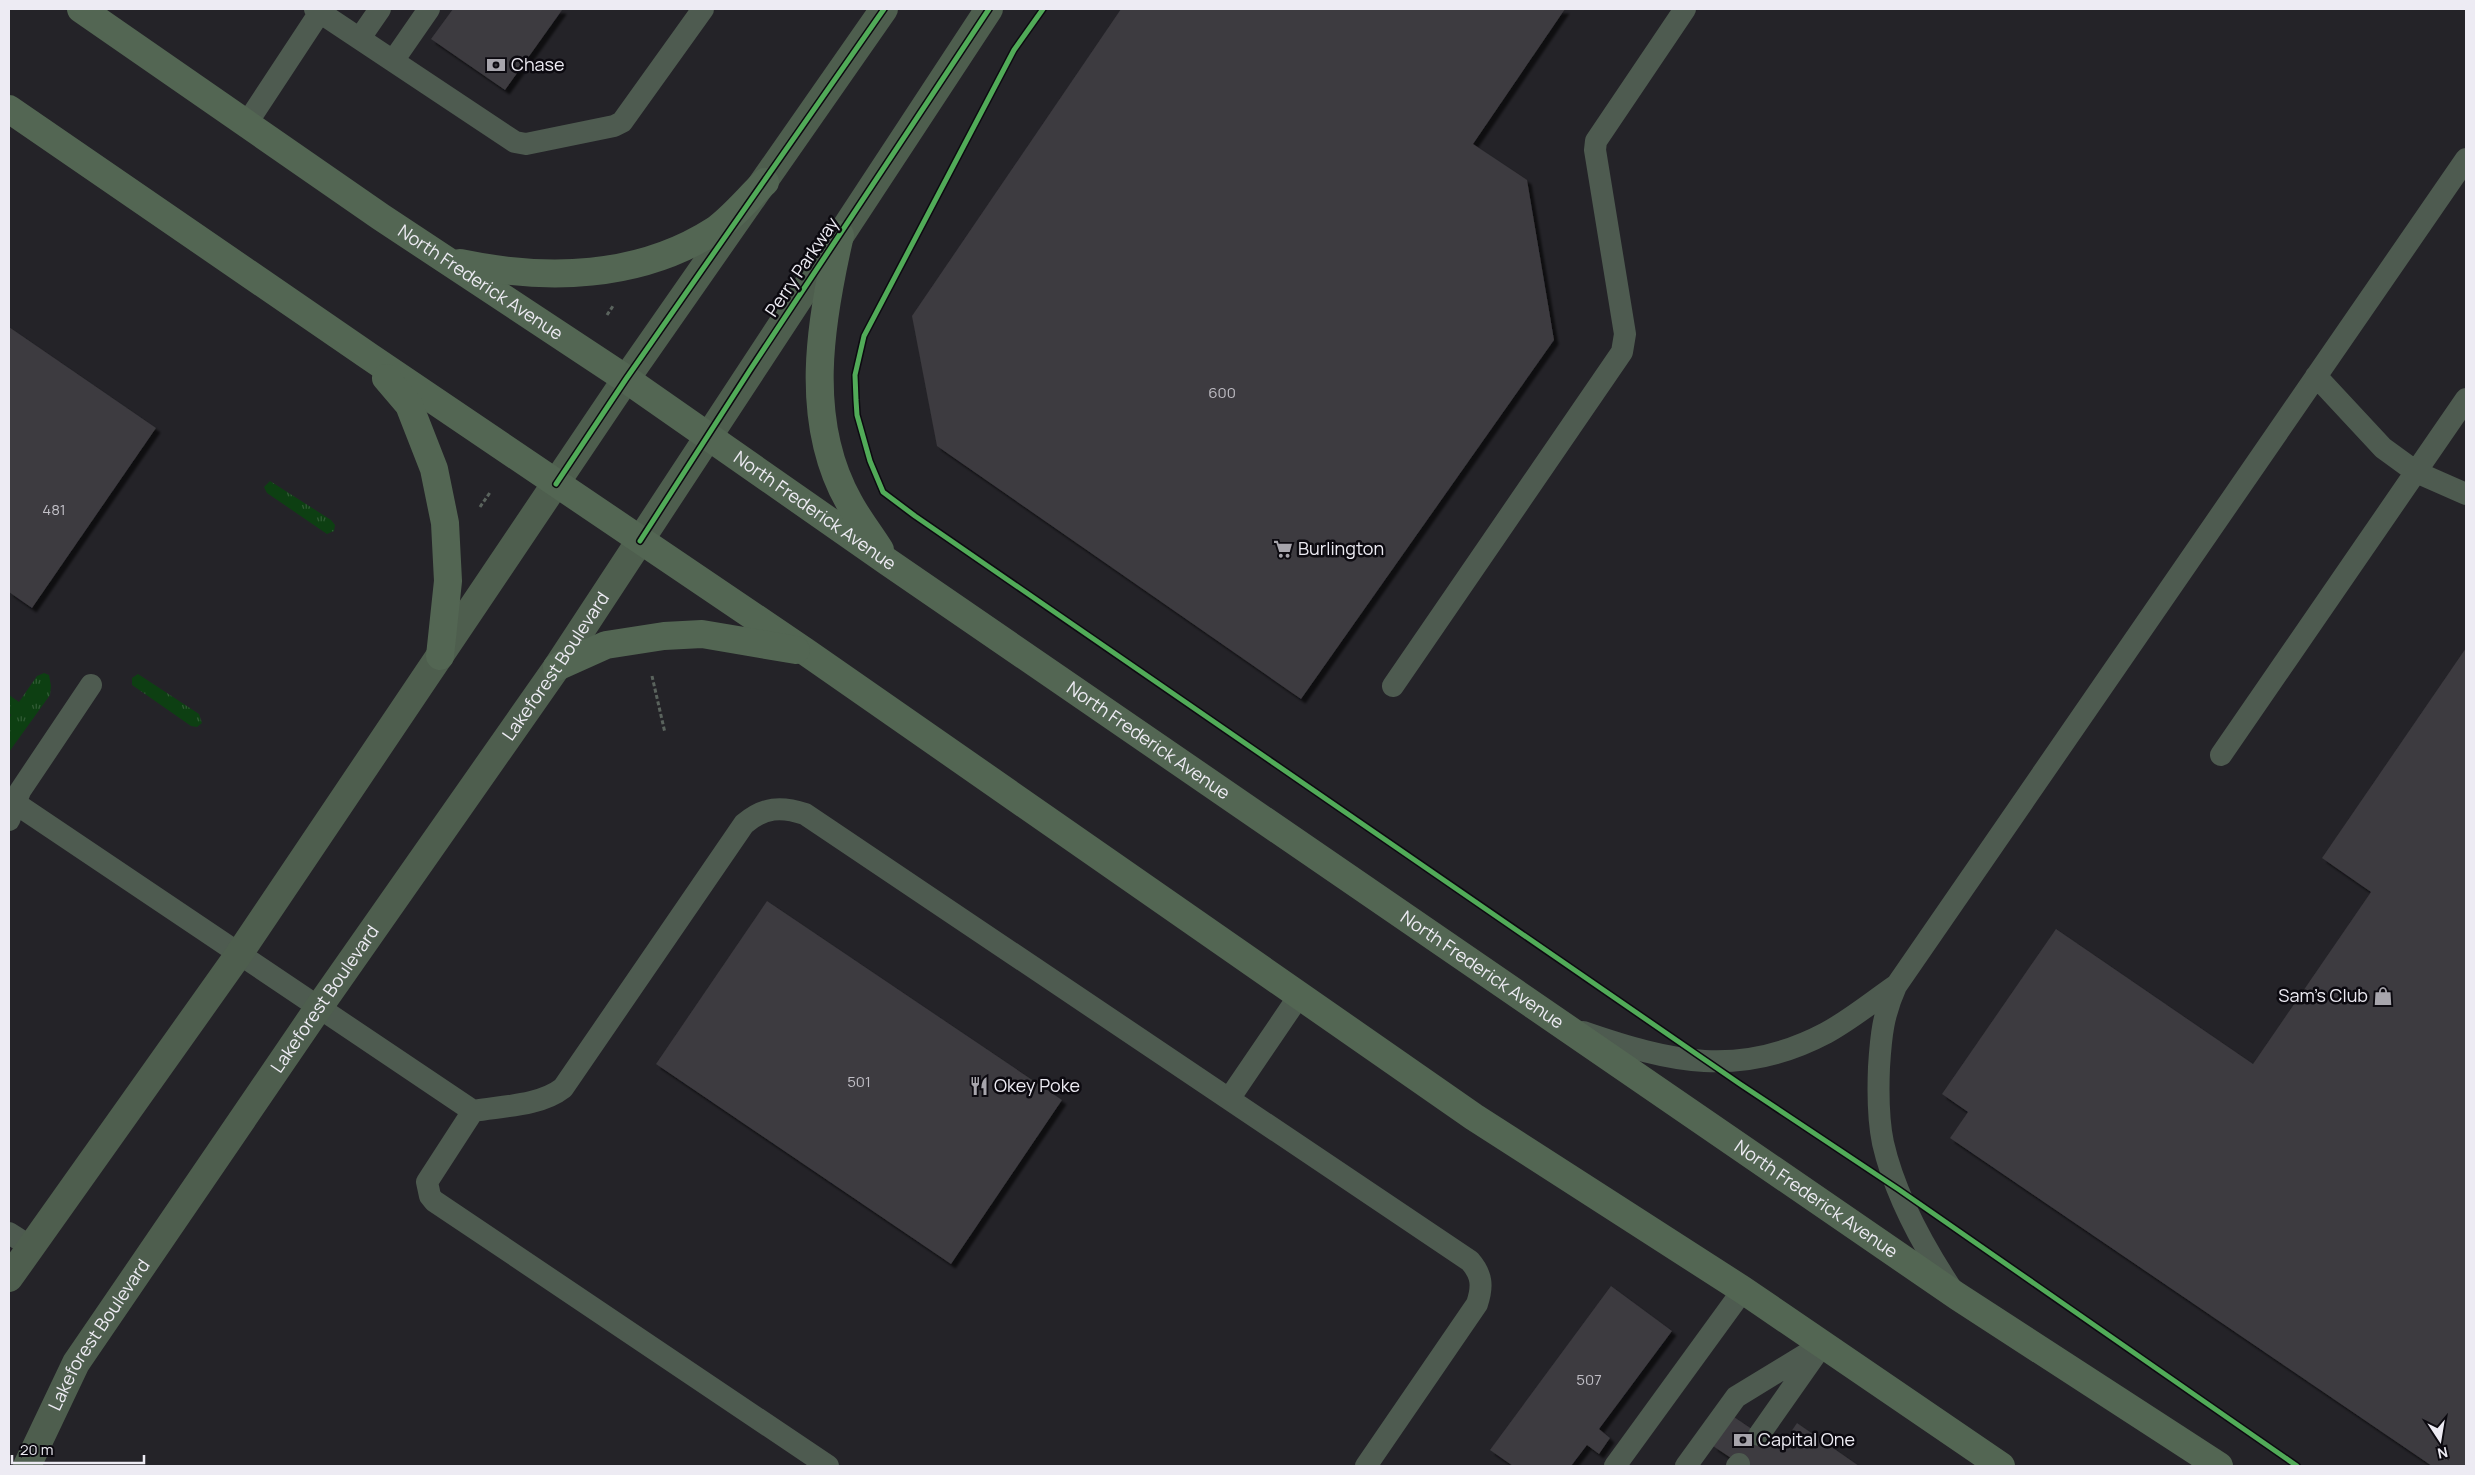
<svg xmlns="http://www.w3.org/2000/svg" width="2475" height="1475" font-family="Manrope,sans-serif">
  <defs>
    <pattern id="grass-tufts" width="24" height="20" patternUnits="userSpaceOnUse" patternTransform="scale(1.25)"><rect width="24" height="20" fill="#0d3f12"/><path d="M3 7l-1-3M5 7V3M7 7l1-3M15 17l-1-3M17 17v-4M19 17l1-3" fill="none" stroke="#315b35"/></pattern>
    <filter id="shadow"><feDropShadow dx="4.5" dy="4.5" stdDeviation="1" flood-color="#0009"/></filter>
  </defs>
  <rect width="100%" height="100%" fill="#242328"/>
  <!-- grass -->
  <path fill="url(#grass-tufts)" d="M270,481L331,520L335,525L334,531L327,534L267,493L264,487Z
    M44,673L49,675L51,686L50,695L9,752V718L11,715L9,713V695L19,702L37,676Z
    M138,674L199,714L202,723L197,727L191,726L135,687L132,685V678Z"/>
  <!-- building -->
  <path fill="#3c3a3f" filter="url(#shadow)" d="M453,9H561L562,10L505,90L431,39Z
    M1121,9H1565L1473,144L1527,180L1554,340L1301,699L937,446L912,316Z
    M9,327L156,428L32,608L9,592Z
    M2466,648V1466H2432L1950,1138L1968,1112L1942,1094L2056,929L2253,1064L2371,892L2322,858Z
    M767,901L1062,1100L951,1264L656,1064Z
    M1611,1286L1672,1331L1599,1429L1610,1438L1599,1454L1587,1445L1571,1466H1513L1490,1450Z
    M1734,1417L1780,1448L1797,1423L1859,1466H1743L1713,1446Z"/>
  <g fill="none" stroke-linecap="round" stroke-linejoin="round">
    <!-- path -->
    <path stroke="#5a635d" stroke-width="3" stroke-dasharray="4 2.5" stroke-linecap="butt" d="M607,315L613,306
      M480,507L491,491
      M652,676L665,733"/>
    <!-- lane -->
    <path stroke="#4e5b50" stroke-width="22" d="M315,9L515,142L526,144L614,126L622,122L703,9
      M360,38L380,9
      M393,61L429,9
      M247,123L320,12
      M2316,376L2383,448L2416,472L2466,494
      M1393,686L1622,352L1625,334L1595,150L1596,141L1685,9
      M2221,755L2466,399
      M9,799L473,1111L427,1182L430,1196L434,1201L828,1466
      M9,820L20,791L91,685
      M1583,1032C1670,1062 1739,1079 1826,1033C1850,1020 1872,1002 1895,986
      M1229,1099L1299,996
      M473,1111C502,1106 540,1106 563,1088L744,824C764,807 781,806 805,814L1470,1261C1482,1275 1483,1286 1477,1304L1366,1466
      M9,1233L31,1247
      M1953,1291C1923,1246 1895,1196 1883,1143C1878,1119 1878,1091 1879,1067C1881,1035 1883,1015 1896,986L2466,159
      M1759,1435L1818,1351
      M1615,1466L1743,1290
      M1686,1466L1736,1397L1823,1344
      M1737,1466L1739,1464"/>
    <!-- secondary -->
    <g stroke="#4e5e4e" stroke-width="28">
      <path d="M9,1278L239,954L626,379L884,9"/>
      <path id="s1" d="M27,1466L76,1363L319,1007L557,667L989,9"/>
    </g>
    <!-- primary -->
    <g stroke="#536653" stroke-width="28">
      <path id="s2" d="M81,9L381,217L626,379L888,562L1957,1296L2219,1466"/>
      <path d="M9,109L370,357L806,652L1474,1117L1743,1290L2001,1466"/>
      <path d="M840,235C820,322 803,420 849,502C858,519 870,534 880,550"/>
      <path d="M460,263C546,281 639,279 715,230C733,217 749,197 765,182"/>
      <path d="M386,378L409,405L434,469L445,523L448,581L440,656"/>
      <path d="M557,667L606,645L664,636L702,634L796,650"/>
    </g>
    <!-- cycleway casing -->
    <g stroke="#0c0a10" stroke-width="8">
      <path id="cycleway" d="M1043,9L1014,50L864,336L855,375L856,400L857,415L870,461L883,492L915,516L1740,1084L1898,1189L2297,1466
        M556,484L626,379L884,9
        M640,541L750,370L989,9"/>
    </g>
    <!-- cycleway -->
    <use href="#cycleway" stroke="#51ab58" stroke-width="5"/>
  </g>
  <!-- icons -->
  <defs>
    <g id="bank-bare" transform="scale(1.5)"><path d="M-6-4H6V4H-6ZM0-2.3a2.3 2.3 0 1 0 0 4.6a2.3 2.3 0 1 0 0-4.6Z" fill="#a7a5ac" stroke="#0c0a10" stroke-width="2.5" paint-order="stroke"/></g>
    <g id="supermarket-bare" transform="scale(1.5)"><path d="M-6-5.5h2.5l.6 2H6L4.5 2H-2.5L-4.4-4H-6ZM-1.5 3.2a1.3 1.3 0 1 0 .1 0ZM3 3.2a1.3 1.3 0 1 0 .1 0Z" fill="#a7a5ac" stroke="#0c0a10" stroke-width="2.5" paint-order="stroke"/></g>
    <g id="shop-bare" transform="scale(1.5)"><path d="M-5-2.5h2.3a2.7 3.5 0 0 1 5.4 0H5L5.5 6h-11ZM-1.5-2.5h3a1.5 2.3 0 0 0-3 0Z" fill="#a7a5ac" stroke="#0c0a10" stroke-width="2.5" paint-order="stroke"/></g>
    <g id="restaurant-bare" transform="scale(1.5)"><path d="M-5-6h1v4h1v-4h1v4h1v-4h1v5L-1.5 .5V6h-2V.5L-5-1ZM5-6V6H3V1.5H1.5Q1.5-4 5-6Z" fill="#a7a5ac" stroke="#0c0a10" stroke-width="2.5" paint-order="stroke"/></g>
  </defs>
  <g fill-rule="evenodd">
    <use href="#bank-bare" x="496" y="65"/>
    <use href="#supermarket-bare" x="1283" y="549"/>
    <use href="#shop-bare" x="2383" y="996"/>
    <use href="#restaurant-bare" x="979" y="1086"/>
    <use href="#bank-bare" x="1743" y="1440"/>
  </g>
  <g text-anchor="middle" stroke-width="5" stroke-linejoin="round" paint-order="stroke">
    <!-- number labels -->
    <g font-size="15" fill="#c1bfc6">
      <text x="1222" y="398">600</text>
      <text x="54" y="515">481</text>
      <text x="859" y="1087">501</text>
      <text x="1589" y="1385">507</text>
    </g>
    <!-- poi labels -->
    <g font-size="18" fill="#edebf3" stroke="#0c0a10" text-anchor="start">
      <text x="511" y="71">Chase</text>
      <text x="1298" y="555">Burlington</text>
      <text x="2368" y="1002" text-anchor="end">Sam's Club</text>
      <text x="994" y="1092">Okey Poke</text>
      <text x="1758" y="1446">Capital One</text>
    </g>
    <!-- street labels -->
    <g font-size="18" fill="#edebf3" stroke="#0c0a10">
      <text transform="translate(802 267) rotate(-56)" y="6">Perry Parkway</text>
      <text dy="6" stroke="none"><textPath href="#s2" startOffset="484">North Frederick Avenue</textPath></text>
      <text dy="6" stroke="none"><textPath href="#s2" startOffset="889">North Frederick Avenue</textPath></text>
      <text dy="6" stroke="none"><textPath href="#s1" startOffset="960">Lakeforest Boulevard</textPath></text>
      <text dy="6" stroke="none"><textPath href="#s2" startOffset="1294">North Frederick Avenue</textPath></text>
      <text dy="6" stroke="none"><textPath href="#s2" startOffset="1699">North Frederick Avenue</textPath></text>
      <text dy="6" stroke="none"><textPath href="#s1" startOffset="555">Lakeforest Boulevard</textPath></text>
      <text dy="6" stroke="none"><textPath href="#s2" startOffset="2104">North Frederick Avenue</textPath></text>
      <text dy="6" stroke="none"><textPath href="#s1" startOffset="150">Lakeforest Boulevard</textPath></text>
    </g>
  </g>
  <!-- border -->
  <rect width="2475" height="1475" fill="none" stroke="#edebf3" stroke-width="20"/>
  <!-- north arrow -->
  <g transform="translate(2440 1440) rotate(168)" stroke="#0c0a10" stroke-width="4" paint-order="stroke">
  <path d="M0-4L9 19L0 12L-9 19Z" fill="#edebf3"/>
  <text y="-8" font-size="14" font-weight="bold" text-anchor="middle" fill="#edebf3">N</text>
  </g>
  <!-- scale -->
  <path d="M12 1455v8h132v-8" fill="none" stroke="#edebf3" stroke-width="2.5"/>
  <text x="20" y="1455" font-size="15" fill="#edebf3" stroke="#0c0a10" stroke-width="4" paint-order="stroke">20 m</text>
</svg>
